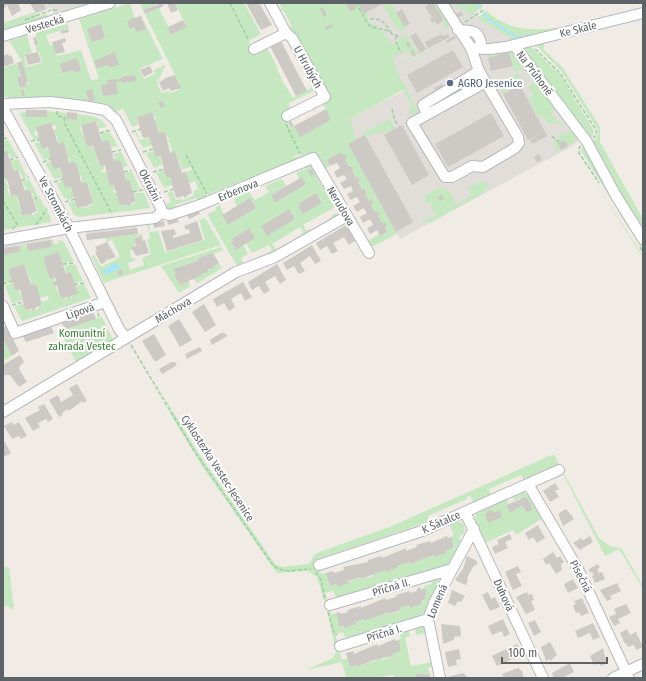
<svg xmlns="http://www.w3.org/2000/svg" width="646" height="681" font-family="'Fira Sans Condensed',sans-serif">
  <rect width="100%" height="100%" fill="#f0ece5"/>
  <!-- industrial -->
  <path fill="#e1ded9" d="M30,3H85L88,10L55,20L51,7L36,14Z
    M354,3H459L514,38L583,137L569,148L400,239L348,144L345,121L404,91Z
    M136,220L138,234L87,240L85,226Z
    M50,232L52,247L28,251L26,244L19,246L20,252L3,255V240Z"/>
  <!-- green -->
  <path fill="#c6e8c1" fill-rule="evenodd" d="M130,3L134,16L135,18L141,16L163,59L139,69L144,79L156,73L154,70L164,65H166L157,83L162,93L168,91L171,93L178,90L179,83L145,14L159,8L172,35L187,27L175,3H244L261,34L248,41L256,52L266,47L274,60L282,80L293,98L312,87L314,91L289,103L290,109L284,114L290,127L294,126L300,136L331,120L323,104L328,101L325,87L319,80L321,78L317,73L314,72L316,70L313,64L311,65L312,62L309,56H306L304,47L302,48L300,39H297L288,29L292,26L283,10L279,12L278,10L282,8L279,3H346L350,12L357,8L354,3H358L369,14L367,18L371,24L377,25C380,30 391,43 395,46L400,38L413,31L407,35L417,52L420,53L426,49L427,46L430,48L395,67L417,109L418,114L412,115L409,112L412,105L403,90L350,119L356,139L348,144L397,234L372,247L368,241L379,234L380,236L387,232L385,227L386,226L384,222L382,223L378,216L380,215L378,211L375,212L371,205L373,203L371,200L369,201L365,193L367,192L365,188L362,189L358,182L360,181L358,177L356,178L352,171L354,170L351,166L349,167L345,160L347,158L345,155H342L340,152L327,160L330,166L323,171L303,160L300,153L291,158L300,156L301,158L211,193L209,196L208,193L206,194L207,199L198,203L196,198L175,205L176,210H169L165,206L171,201L167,193L172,191L176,200L181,199L183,200L194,195L193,191L198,189L195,181L189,183L187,175L185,172L192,170L191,167L181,170L182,169L175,152L172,153L171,150H172L168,140L169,139L165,133L159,135L158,130H159L154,120L156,119L154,115L153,116L152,112L137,117L138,125L132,127L123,108L114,113L107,107L109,104L100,103L99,104L85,101L9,100L8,97H4L3,68L17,63L21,76L17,78L20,88L27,86L28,82L22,61L9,41L27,35L32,53L24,56L27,67L42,63L39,52H37L35,45L38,43L35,32L67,23L69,28L46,35L50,46L53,45L57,56L81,50L91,80L99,79L79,19ZM407,50L411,57L395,66L392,57Z
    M140,3H160L143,10Z
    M383,3H391L406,30L402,31L397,29L382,4Z
    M430,3H438L452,25L446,28L432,3Z
    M452,3H481L483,6L472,15Z
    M643,7V11L514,40L477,18L487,11C523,48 599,19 643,7Z
    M35,12L37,17L46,14L48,17L3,33L4,28L3,23Z
    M544,42V50L563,68L600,127V142L604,149L643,219V233L591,142L598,137V130L562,72L535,44Z
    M529,45L561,76L594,131L593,136L589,139L530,60L521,46Z
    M510,49C524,54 555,102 566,116L567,124L558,108L551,112L555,119L564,124L563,126L555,123L548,124L544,116L539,118L528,98L533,95L528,87L534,83L524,70L514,71L510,53L489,58L488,55Z
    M515,74L519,75L526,84L521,86L519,83L502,93L500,89L501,83Z
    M47,111L67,113L66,119L76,120L77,114C90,116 100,115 107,127L98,129V123L95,121L81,125L80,128L88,147L93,146L98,159H96L100,166L104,165V169L101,170L102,173L107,172L108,179L112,186L115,185L116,188L113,190L114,193H117L119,203L121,206L127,205L129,206L136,202L135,193H144L150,208L79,217L74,215L68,203L74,201L79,208L84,207L86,208L93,204L89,185L87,186L86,182L81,184L80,181L82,180L81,176H79L77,165L70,164L69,161L70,160L67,156L66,146L58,145L57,136H55L53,130L57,129L56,125L52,126L51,123L34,132L35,136L39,135L40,139L34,140L19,113L26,112V117H46Z
    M390,119L395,130L387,134L386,131C377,135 368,133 361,138L363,133Z
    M571,130L580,139L573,140L574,143L568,146L564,140L558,143L561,150L556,151L554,146V139L557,141L559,139L556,137Z
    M109,131L118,146L111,147L110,143H102L101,133Z
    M137,132L140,140L150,137L152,145L143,148L135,133Z
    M8,140L17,156L11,158L10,154L3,152V141Z
    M40,142L44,149L48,148L50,156L52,158L44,160L34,143Z
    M586,145L643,243V250L619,213V210H618L584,156L583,153H582L581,149Z
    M154,151L158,158L161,157L162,165L154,168L146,153Z
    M121,152L128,166L122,168L113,159L115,158L113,154Z
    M18,159L27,176L23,178L19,171L14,173L13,170L14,169L10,161Z
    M53,161L56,169L60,167L61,175H63L64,177L54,179L45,163Z
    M308,164L312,165L320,175L317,178L333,204L336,203L339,210L337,216L333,219L331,216L338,212L335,207L303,225L307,231L309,229L311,233L303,237L301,234L303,232L300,227L272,244L278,252L269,256L267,253L272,250L269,245L252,253L246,243L255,238L249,228L232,239L233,241L231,242L235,249L243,245L248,254L241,258L243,263L237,266L207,214L216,210V207L220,205L228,225L256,208L250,198L237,206L234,199L238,197L236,194L247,189L255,200L269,192L265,186L282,179L286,186L271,195L275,203L306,184L302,177L299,178L296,173L305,169L303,165ZM316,193L322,202L303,214L298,207L300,206L299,203ZM289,209L295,219L267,235L261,226Z
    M164,170L168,178L170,177L172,185L164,188L156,173Z
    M132,171L140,189L133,191L132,183L126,181L125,178L126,177L125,173Z
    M3,176L9,189H7L10,196L16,194L22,216L28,214L31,216L38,212L34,200L40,198L51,218V222L3,230Z
    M591,176L643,256V258Z
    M29,179L38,196L33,198V193H31L30,190L25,192L26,188L22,181Z
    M63,181L67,188L72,187L73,190H71L75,197L67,200L66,197L64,198L56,183Z
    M481,181L491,186L484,190L485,192L430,223L422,222L424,219L436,216L431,207L432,203L424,202L425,196L440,187L449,191L457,205L472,195L469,188Z
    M205,218L221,245L104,283L91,256L94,255L101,267L120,257L112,240L107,242L105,238L142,234L143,236L134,239L135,244L130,252L132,259L135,258L136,260L128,263L130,270L144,265L142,258L151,254L147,240L150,238L147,224H149L150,232L158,231L165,252L205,240L199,220Z
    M51,240H53L54,244H58V240L64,242L74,262L63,263L59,252L51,279L55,277L54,286L57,285L56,287C57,291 60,293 62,299L71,298L75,286L84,284L91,298L22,321L14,306L23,304L27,310H36L41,306V300L43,302L49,299L48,296L39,298L34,284L31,285V282L24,264L9,269L10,277L13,280L4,283L3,255L20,252L19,246L27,244L28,251L52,247Z
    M221,247L224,250L173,269L176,274L174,275L181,286L186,282L191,286L179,293L161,266Z
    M219,263L222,268L196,284L195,277L199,275L202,276L201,274L205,271L208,272L207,270L211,268H214L213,266Z
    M75,264L83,281L73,283L70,273L66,274L65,266Z
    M12,283L14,287L20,289L19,293L23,300L12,303L5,286Z
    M102,317L113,340L76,362L59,330Z
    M3,338L12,356L3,361Z
    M152,377L197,451L275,564L282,567L309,564L314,555L317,553L392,526L549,456L554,455L599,538L610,546L621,548L643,586V589L619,549L605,556L558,464L524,480L521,475L489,489L491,495L473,502L470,496L467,497V499L428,516L430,521L419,525L317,559L321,574L326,573L330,586L337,584V586L361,577L362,579L373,576L372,573L385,570L386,572L397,568V566L409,562L410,564L434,555V557L445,553V551L451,549L452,536L454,535L449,524L457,521L464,524L465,533L464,535L461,534L459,538L461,541L448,565L337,598L333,591L325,593L331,614L336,613L344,628L355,624V622L364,619L365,621L389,612L390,614L401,611L400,608L410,605L411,607L422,604L421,602L424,601L426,593L424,586L432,584L430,579L438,580L440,583L424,615L350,639L345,637L343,632L335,634L342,660L348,658L350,667L357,665L358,667L381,658L382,660L393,656L392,654L399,652V639L401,638L399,632L408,629L410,636L405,638L411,666L432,662L433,666L428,668L430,675L415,673L416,678H395L394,675L373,678H346L342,662L306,670L333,658L336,652L328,614L317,577L307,571L277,573L202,466L149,379L171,414L173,413Z
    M523,492L530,496L543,518L516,535L513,530L485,543L475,520L476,514L506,499L509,503L506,505L510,512L522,505L527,513L533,509L520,498L515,501L512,496Z
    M3,566L9,568L14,610L7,606L3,607V567L6,568Z
    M421,626L425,628L426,633L416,635L415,628Z"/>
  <!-- water -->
  <path fill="#a6e4ff" d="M114,264H118L119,268L105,275L103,271Z"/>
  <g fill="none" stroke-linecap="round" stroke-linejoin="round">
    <!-- stream -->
    <path stroke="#a6e4ff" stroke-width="2" d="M476,3L480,8
      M484,13L488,19L518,38L533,35V37"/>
  </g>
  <!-- building -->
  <path fill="#cdc9c4" d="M4,3H18L21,10L12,16L7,5L5,8L3,6Z
    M30,3H43L46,9L36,13Z
    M162,3L164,6L145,14L143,10Z
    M167,3H175L178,10L171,13Z
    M246,3H259L272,25L261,30Z
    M346,3H354L357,8L350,12Z
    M358,3H383L364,14Z
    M430,3H433L444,20L437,25L434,21L432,23L430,18L432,17L425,7Z
    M323,7L327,16L324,17L320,9Z
    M402,9L410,24L405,27L396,13Z
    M461,11L463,15L457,18L455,15Z
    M141,16L146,29L138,32L133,27L130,29L127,21L132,19L133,17L135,18Z
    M183,20L187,27L171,35L168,27Z
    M101,24L105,38L92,42L87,29Z
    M332,24L333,27L326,30L325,27Z
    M68,29L69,32L61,34L60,31Z
    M416,33L426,49L420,53L410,36Z
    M441,34L442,36L448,34L450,37L428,48L425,42Z
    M454,36L456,38L447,43L446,41Z
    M36,37L38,44L35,45L33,38Z
    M65,38L66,42L62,43L65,52L56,54L52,42Z
    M281,41L307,91L296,96L270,46Z
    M408,42L411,46L408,48L406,43Z
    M413,49L416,55L413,56L410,51Z
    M453,50L463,67L417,93L407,75Z
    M38,52L41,62L28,65L25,55Z
    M115,52L119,65L109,68L108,65L97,68L94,61Z
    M509,52L513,66L491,71L488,58Z
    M8,54L9,56L11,55L14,63L3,67V56Z
    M77,58L81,71L75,73L74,70L62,73L60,64Z
    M22,61L28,82L26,83L27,86L20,88L17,78L21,76L17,63Z
    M150,66L153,72L144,77L140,70Z
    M135,75L136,81L122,83V81L116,82L118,94L103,96L101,85L108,84L107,80L122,79L121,77Z
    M175,75L181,88L171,91L169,88L163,91L159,82L165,79V78Z
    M442,84L443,86L435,90L434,88Z
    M520,85L547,136L532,144L530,140L539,134L528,140L503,94Z
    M23,89L25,95L22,96L21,90Z
    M92,89L95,100L89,101L86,91Z
    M162,101L165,106L161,108L158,103Z
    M326,109L331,120L300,137L294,126Z
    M26,110H47V117H26Z
    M67,112L77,113V120L66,119Z
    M152,112L159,133L164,132L166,135L170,153L175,151L182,173L185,172L187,175L192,193L187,195L186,198L183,196L177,198L175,195L170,177L168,178L165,175L161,156L156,158L149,137L144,138L142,136L137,117Z
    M491,113L504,136L448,167L435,144Z
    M96,121L102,142L107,140L110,143L114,161L119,160L122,163L126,181L129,180L131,183L136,201L131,203L130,206L126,205L121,206L119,203L114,185L111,186L109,183L105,165L100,166L93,145L88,147L86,144L81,125Z
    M291,121L294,126L291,127L288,122Z
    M51,123L58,144L63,142L65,145L69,163L74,162L77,165L81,183L86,182L88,185L93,203L88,205L87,207L84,206L78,208L76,205L71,187L67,188L64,185L60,167L55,169L52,166L48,147L43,149L41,146L36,127Z
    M402,125L429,175L412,185L384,135Z
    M365,135L413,222L396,232L348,144Z
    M564,140L568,146L561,150L558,143Z
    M7,151L14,172L18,170L25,191L30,190L37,211L32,213L31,216L28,214L22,216L18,198L16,195L11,196L8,182L3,176V152Z
    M340,152L342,155L345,154L347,158L345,160L349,167L351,166L354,170L352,171L356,178L358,177L360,181L358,182L362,189L364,188L367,192L365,193L369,201L371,199L373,204L371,205L375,212L378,211L380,215L378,216L382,223L384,222L387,226L385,227L387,232L380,236L377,230L370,234L367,228L373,225L370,219L363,223L360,217L367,213L363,208L357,212L353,206L360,202L357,197L350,200L347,194L353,191L351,186L344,189L340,183L347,179L344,175L337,178L334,172L340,168L337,163L330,166L327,160Z
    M539,154L542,160L537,162L534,157Z
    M311,169L314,174L311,176L308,170Z
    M302,177L306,184L275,203L271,195Z
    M316,193L322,203L303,214L298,207L300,206L299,203Z
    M442,195L444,199L440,201L438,197Z
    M250,198L256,208L228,225L222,215Z
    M198,209L200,214L189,219L187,214Z
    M289,209L295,219L267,236L261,226Z
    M177,218L179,222L168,225L167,220Z
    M164,221L165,226L154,228L153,223Z
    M197,221L203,240L167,251L161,231L174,229L176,234L173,236V238L190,233L189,229L186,230L184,226Z
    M346,225L355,241L349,245L344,237L333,243L338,251L332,254L327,246L320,250L316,243Z
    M137,228L138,234L87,240L86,234Z
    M249,228L255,238L236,250L231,242L233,241L232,239Z
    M142,236L143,241L145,240L149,253L136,256L131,247L136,246L134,239Z
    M51,240L52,247L28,251L27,244Z
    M107,242L116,257L105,261L106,262L101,264L95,252L97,251L95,247Z
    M312,245L321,261L315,264L310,256L300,263L305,271L299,274L294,266L287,270L283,263Z
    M19,246L20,252L3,255V248Z
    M59,252L66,274L70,272L72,275L77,290V294L71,296L69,299L67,297L62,299L60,296L57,285L54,286L53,282L56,281L55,277L51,279L49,276L44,261V257Z
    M213,253L219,263L213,266L214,268L212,269L211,268L207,270L208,272L201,274L202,276L200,277L199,275L194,280L193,279L188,281L189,283L187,284L186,282L181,286L174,275L176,274L173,269L199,260L198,258Z
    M24,264L31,285L34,284L37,287L41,302V306L36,307L34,311L32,309L27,310L24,307L20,289L16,290L14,287L9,273V269Z
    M277,264L286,280L280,284L275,276L265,282L270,290L264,294L259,286L252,290L248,282Z
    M121,269L124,273L120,276L117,273Z
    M243,282L252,297L245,301L241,293L231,299L235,307L229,311L224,303L217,307L213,299Z
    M204,304L216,325L205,332L192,312Z
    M93,311L96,319L65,329L61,321Z
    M179,319L192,340L180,347L168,326Z
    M50,325L54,333L26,342L22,334Z
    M7,326L19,351L12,356L3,338V328Z
    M221,333H225L227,336L212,345L210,340Z
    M154,334L166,355L155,362L142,341Z
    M200,347L202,351L187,359L185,354Z
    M20,355L24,362L20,366L19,369L27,382L19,387L10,375H3V365Z
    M171,362H175L177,365L162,374L159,369Z
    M77,384L87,401L83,403L82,401L69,411L68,409L62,413L63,415L59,417L49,400L58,395L61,402L73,395L69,388Z
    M44,404L53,419L48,422L46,419L38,423L40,427L33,431L25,418L40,410L38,407Z
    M12,422L14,425L19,422L27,436L21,439L19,436L12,439L4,426Z
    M3,439L11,453L4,457L3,455Z
    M555,483L559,489L555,491L559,497L550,502L543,491Z
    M526,497L533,509L527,513L522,505L510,513L506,505Z
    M491,509L494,513L500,510L502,517L488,523L485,514Z
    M566,509L574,519L563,526L558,514Z
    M538,525L545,538L537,543L533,537L529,540L525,533Z
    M510,534L512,539L505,542L508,548L495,554L492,547L499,544L497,540Z
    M447,536L448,538L452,537L453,546L451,549L445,551L446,553L434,557V555L410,564L409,562L397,566V568L386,572L385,570L361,579V577L348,581L349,583L337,587V584L330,586L326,573L333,571L334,573L344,570L343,567L368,562V560L381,556L382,558L406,548V551L417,547L416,545L430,541L431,543Z
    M590,536L593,542L580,550L573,543L581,538L583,540Z
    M553,552L557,558L560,556L564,562L561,564L562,570L556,574L549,563L546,565L543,559Z
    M467,556L477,561V564L473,567L467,578L468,581L465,585L455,580L463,569Z
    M598,564L600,568L597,569L599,573L602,572L605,579L595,583L592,576L594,575L592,572L590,573L589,569Z
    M518,566L521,572L516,574L522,586L513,590L505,572Z
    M573,579L578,588L568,593L564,584Z
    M617,583L621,591L610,596L612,599L607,601L600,590Z
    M420,587L421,590L425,588L426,593L425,599L421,602L422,604L410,608V605L400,608L401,610L389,614V612L365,621L364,619L355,622L356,624L344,628V626L340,627L336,613L340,612V614L348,612L347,610L361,606V608L385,598L386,600L396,597V595L409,591L410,593L417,591V589Z
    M452,590L465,596L461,602L458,601L455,606L448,603Z
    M488,592L491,599L495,597L500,607L490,611L482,595Z
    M527,592L528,595L532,594L534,600L531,601L535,610L526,614L516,597Z
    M582,598L589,613L581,616L579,612L576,613L573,605L576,604L574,601Z
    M626,604L631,613L618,619L620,623L614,626L609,617L616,614L614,609Z
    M503,619L510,634L504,637L502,631L492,635L488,626Z
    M535,620L541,632L534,636L528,623Z
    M593,623L600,637L593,640L590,633L578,638L575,631Z
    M441,624L460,626L461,636L454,637V640L443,644Z
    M627,629L630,635L636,632L643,647L636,650L634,645L628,647L626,643L625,644L620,633Z
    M395,639V641L399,640L400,648L399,652L392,654L393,656L374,660L357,667V665L350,667L346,653L353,651L354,654L377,644L378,646Z
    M550,642L557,655L550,661V659L546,661L541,647Z
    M517,644L522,655L497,666L492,656Z
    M603,648L607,663L601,666L599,663L594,665L590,656Z
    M459,649L461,659L456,660L457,665L448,667L445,652Z
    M570,663L574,672L564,677L554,678L552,673Z
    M518,668L522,671L524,678H504L502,674Z
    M415,673L430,675V678H416Z
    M464,673L467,678H450V676Z"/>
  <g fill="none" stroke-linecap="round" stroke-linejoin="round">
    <!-- minor casing -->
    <g stroke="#b5b9bc" stroke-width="12">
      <path id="minor" d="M270,3L286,33L292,38L325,97L287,116
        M442,3L471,48L490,49L506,47L643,13
        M458,30C474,30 480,31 482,49
        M3,36L110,3
        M514,45L587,142L615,194L643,239
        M471,48L479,71L518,137L519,143L515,148L483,167L472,166L452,177H445L412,123L486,82
        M254,49L286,33
        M3,104L50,102L84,106L105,110L116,120L161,208V213L155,218L69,228L3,240
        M3,108L69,228L119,329L126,338
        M427,114L423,105L479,71
        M161,213L170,215L200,205L313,158L369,253
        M3,306L15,333L105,302
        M3,412L236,272L275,257L347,216
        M528,484L578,569L629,678
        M465,512L543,678
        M319,565L422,531L559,470
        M330,605L452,569
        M340,646L428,619
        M440,678L428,619L434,603L474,529
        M613,678L643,664"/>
    </g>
    <!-- path -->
    <path stroke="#9ccea3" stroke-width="1.5" stroke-dasharray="4 2" stroke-linecap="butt" d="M230,3L249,41
      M356,3L368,24L372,27L390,31L393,35L399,36
      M370,19C380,18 385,22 390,31
      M25,20L51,10H57
      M465,22L485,9
      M397,36L395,40L401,53
      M535,49L560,73L596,130L597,135L593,138
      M392,109L395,121L399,126
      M57,111V116L64,117L65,124L112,214
      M286,124L300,154
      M132,132L141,129
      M100,133L110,130
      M552,136L559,142
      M3,139L8,138
      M31,141L40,140
      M581,146L579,148V153L599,183
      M112,152L121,150
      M143,152L153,149
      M186,155L207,194
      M10,160L18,157
      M43,162L51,159
      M124,172L131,170
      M153,172L165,169
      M22,180L29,177
      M54,182L63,179
      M133,192L143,190
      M164,192L174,189
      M34,199L40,196
      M3,201L17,224L12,230
      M65,202L75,199
      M36,225L47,209
      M640,247L643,253
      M63,264L75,263
      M3,284L13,281
      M74,284L85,283
      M12,305L23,302
      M98,313L99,318
      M131,345L195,452L272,564C281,575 298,569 311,569
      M316,572L321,580L325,599
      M328,612L334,634L337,635"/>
    <!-- minor -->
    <use href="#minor" stroke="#fff" stroke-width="10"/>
  </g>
  <!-- markers -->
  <circle fill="#5c6f8a" stroke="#fff" stroke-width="1.5" cx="450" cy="83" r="4"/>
  <g text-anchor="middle" stroke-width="4" stroke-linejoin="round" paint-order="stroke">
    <!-- street labels -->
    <g font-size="11" fill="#5d6266" stroke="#fff">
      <text transform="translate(45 24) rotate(-17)" y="4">Vestecká</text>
      <text transform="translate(578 29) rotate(-14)" y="4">Ke Skále</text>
      <text transform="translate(308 67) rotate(61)" y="4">U Hrubých</text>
      <text transform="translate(535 73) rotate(53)" y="4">Na Průhoně</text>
      <text transform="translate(150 185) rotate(63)" y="4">Okružní</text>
      <text transform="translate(238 190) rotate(-22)" y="4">Erbenova</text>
      <text transform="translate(56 204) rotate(62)" y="4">Ve Stromkách</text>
      <text transform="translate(341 206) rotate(59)" y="4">Nerudova</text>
      <text transform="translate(173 310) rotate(-31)" y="4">Máchova</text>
      <text transform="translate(80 311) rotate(-19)" y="4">Lipová</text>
      <text transform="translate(218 468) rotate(57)" y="4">Cyklostezka Vestec-Jesenice</text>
      <text transform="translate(441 522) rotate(-24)" y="4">K Šátalce</text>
      <text transform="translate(581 576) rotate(63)" y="4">Písečná</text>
      <text transform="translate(391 587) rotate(-17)" y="4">Příčná II.</text>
      <text transform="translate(504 595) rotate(65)" y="4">Duhová</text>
      <text transform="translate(437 601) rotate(-67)" y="4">Lomená</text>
      <text transform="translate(384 633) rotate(-17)" y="4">Příčná I.</text>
    </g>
    <!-- service labels -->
    <g font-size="11" fill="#4e5e75" stroke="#fff" text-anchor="start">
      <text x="458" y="87">AGRO Jesenice</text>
    </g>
    <!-- park labels -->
    <g font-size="11" fill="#388130" stroke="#fff">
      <text x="82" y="337">Komunitní<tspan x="82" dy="13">zahrada Vestec</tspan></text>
    </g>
  </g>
  <!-- border -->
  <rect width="646" height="681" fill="none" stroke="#5d6266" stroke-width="8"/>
  <!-- scale -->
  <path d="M502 657v6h105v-6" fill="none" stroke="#5d6266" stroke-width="2"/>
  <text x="508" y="657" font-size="12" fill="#5d6266" stroke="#ffffff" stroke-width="3" paint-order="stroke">100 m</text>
</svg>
